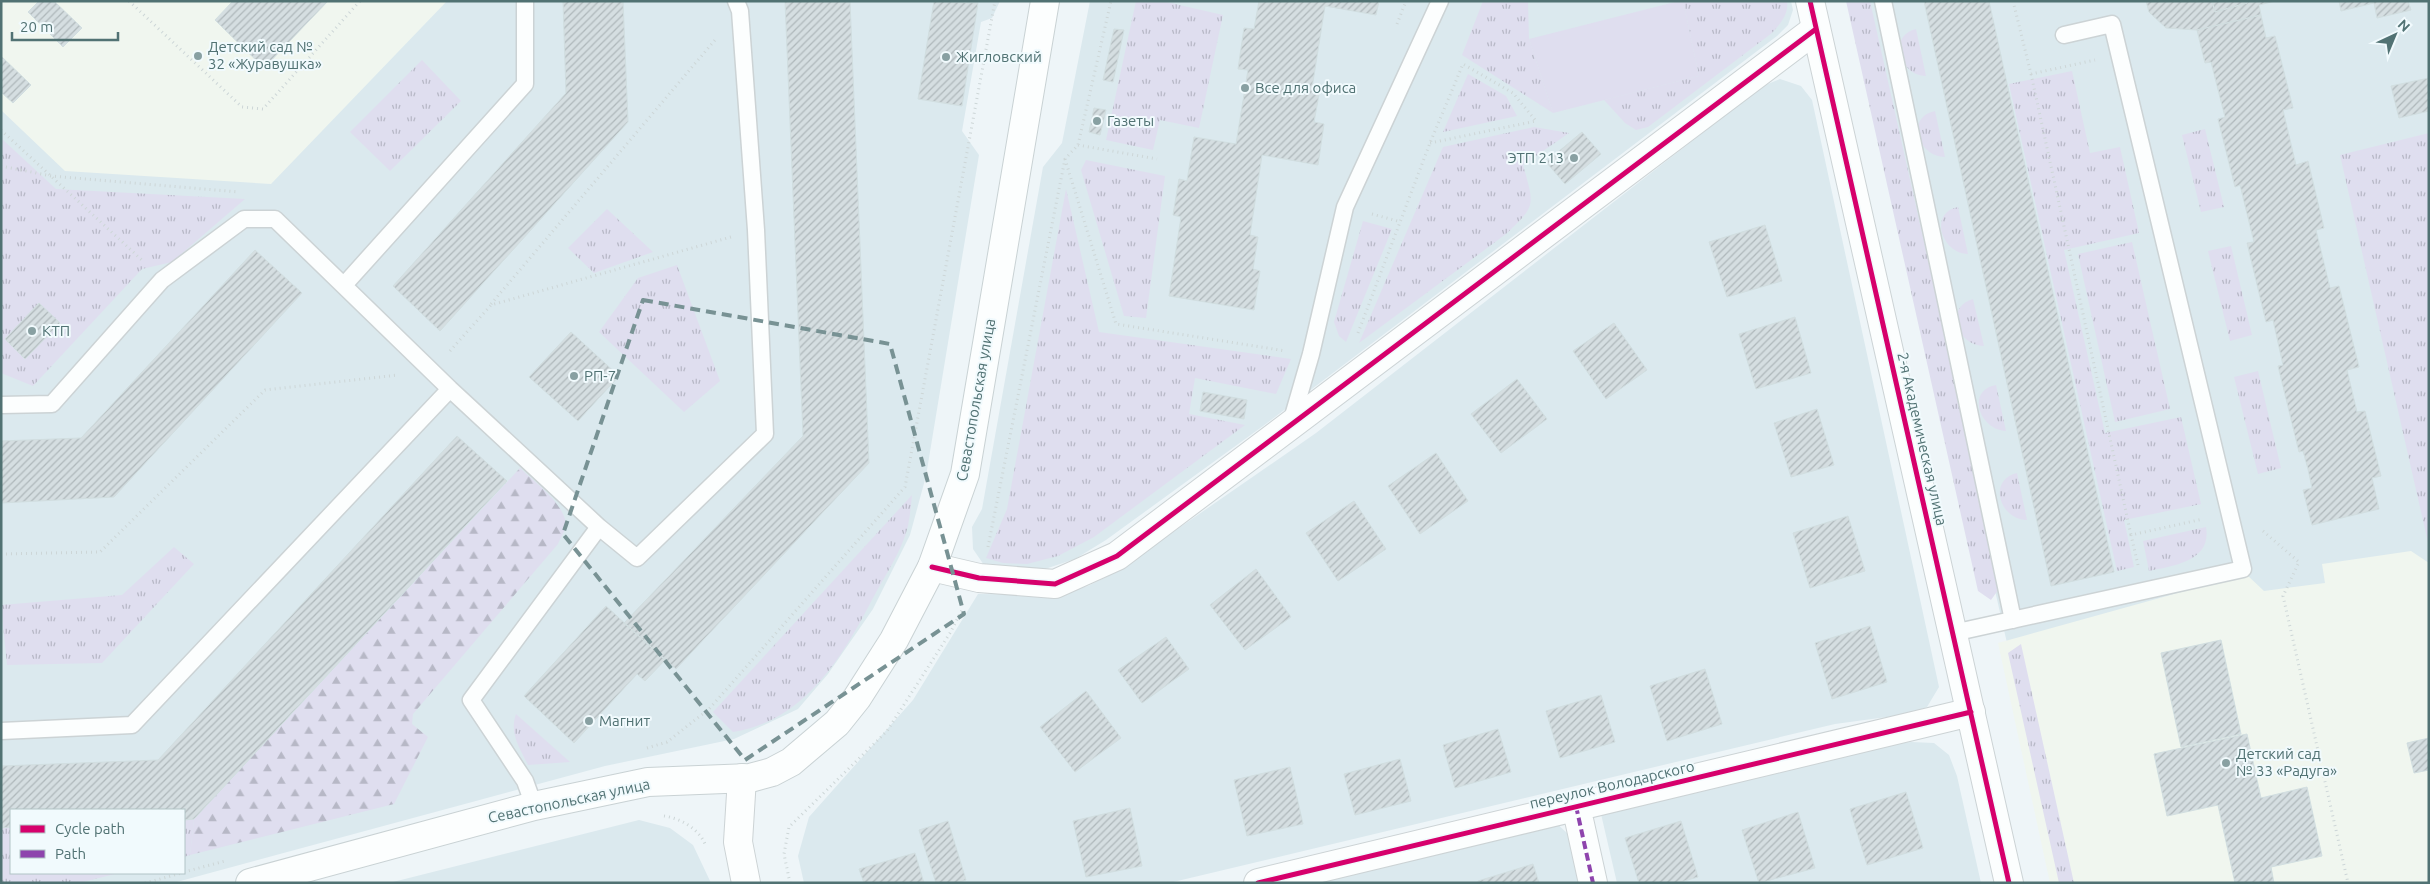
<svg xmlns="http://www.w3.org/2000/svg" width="2430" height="884" font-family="Ubuntu,sans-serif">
  <defs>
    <pattern id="grass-tufts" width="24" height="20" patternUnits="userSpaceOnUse" patternTransform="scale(1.25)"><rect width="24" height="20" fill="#dfdeef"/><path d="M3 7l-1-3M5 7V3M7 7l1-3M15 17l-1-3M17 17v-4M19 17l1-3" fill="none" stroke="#b7b8c6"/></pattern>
    <pattern id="forest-firs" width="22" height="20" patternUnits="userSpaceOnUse" patternTransform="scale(1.25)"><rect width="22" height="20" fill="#dfdeef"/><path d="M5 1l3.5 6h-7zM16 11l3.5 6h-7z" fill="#b7b8c6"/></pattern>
    <pattern id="building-hatch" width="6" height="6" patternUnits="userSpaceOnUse" patternTransform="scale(1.25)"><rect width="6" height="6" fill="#d5dee1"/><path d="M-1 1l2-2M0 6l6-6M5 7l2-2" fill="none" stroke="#afb8bb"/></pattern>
  </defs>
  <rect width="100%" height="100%" fill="#eef5f8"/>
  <!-- residential -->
  <path fill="#dbe9ee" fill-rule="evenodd" d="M1,1H1000L992,18L981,22L962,131L979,155L926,476L910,535L873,609L828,674L798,709L734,739L605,766L173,883H1ZM11,810H184V873H11Z
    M1090,1H1791L1793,10L1788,25L1777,36L1263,426L1106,540L1075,559L1045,569L984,565L973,549L972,527L982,509L1043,167L1062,143Z
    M1864,1H2429V883H2062L1996,595Z
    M1780,79L1801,86L1812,100L1939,687L1927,707L1909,714L1835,724L1169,883H804L798,856L809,817L913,700L978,594L1053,595L1088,586L1114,573L1316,433L1763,86Z
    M1911,742L1934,743L1949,755L1957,776L1981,883H1617L1601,814L1841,751Z
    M639,820L670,828L693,845L711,883H389Z
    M1554,821L1567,833L1579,883H1296Z"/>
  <!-- education -->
  <path fill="#f0f6ef" d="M1,1H447L271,184L65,171L1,110Z
    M2411,551L2429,563V883H2050L1998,643L2246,574L2264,591L2325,583L2322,564Z"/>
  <!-- grass -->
  <path fill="url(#grass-tufts)" d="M1136,1H1162L1223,15L1199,128L1160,120L1153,150L1106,140Z
    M1483,1H1528L1529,39L1553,113L1462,55Z
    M1683,1H1787C1789,14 1780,24 1772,33L1648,127L1636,130L1625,123L1604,100L1699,76Z
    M1846,1H1870L2001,586L1991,600L1978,591Z
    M1916,29L1926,76C1900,76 1887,36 1916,29Z
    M422,60L461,101L390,171L350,132Z
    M2072,71L2090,153L2120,147L2139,233L2064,250L2105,433L2181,417L2201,504L2124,520L2134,567L2117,571L2009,84Z
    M1468,74L1506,96L1517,116L1443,132Z
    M1935,111L1945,157C1918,157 1905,117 1935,111Z
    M1534,127L1569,133L1523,165C1534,205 1537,205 1506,234L1359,343L1443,147Z
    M2205,129L2224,207L2201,212L2182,135Z
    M2429,133V547L2340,155Z
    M1,138L56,189L245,199L172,262L142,269L33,386L1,373Z
    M1086,160L1165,176L1146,318L1124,316L1081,170Z
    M1066,189L1099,332L1291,359L1276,394L1195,378L1189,414L1245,425L1094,537L1058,556L1027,564L1003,563L986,558L1007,509Z
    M1958,207L1968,254C1942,254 1928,213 1958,207Z
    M607,209L653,252L594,273L568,248Z
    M1363,221L1392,229L1346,342L1339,336L1334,322Z
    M2132,242L2170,409L2115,422L2078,254Z
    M2231,246L2252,335L2230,341L2208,251Z
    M677,265L720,381L684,412L599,332L638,278Z
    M1973,299L1984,346C1957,346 1944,307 1973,299Z
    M2258,371L2281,468L2258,474L2234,377Z
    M1996,385L2006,431C1979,430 1966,390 1996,385Z
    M2017,473L2027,520C2000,520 1987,480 2017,473Z
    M912,495C911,505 910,516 908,526C902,551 885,575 873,598C843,656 805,721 733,732L713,712Z
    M2206,527C2212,561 2174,566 2149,571L2143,541Z
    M174,547L194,564L102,663L7,665L1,605L122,595Z
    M2021,644L2074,883H2059L2008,653Z
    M516,714L570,762L528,765C520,749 509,733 516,714Z
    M194,819L190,855L184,857V820Z
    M11,827V873H119L79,883H1V828Z"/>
  <!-- forest -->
  <path fill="url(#forest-firs)" d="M520,468C533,481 571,508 565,529C563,534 560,539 558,544L413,714L412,724L428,737L394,804L190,855L194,819Z"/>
  <!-- pitch -->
  <path fill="#dfdeef" d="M1679,1H1683L1699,76L1553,113L1529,39Z"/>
  <!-- building -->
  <path fill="url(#building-hatch)" stroke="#d1dee0" d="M39,1H54L82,28L63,47L28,12Z
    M233,1H328L264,68L215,20Z
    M563,1H623L628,122L440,331L393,286L566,93Z
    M785,1H850L869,463L676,669L624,623L803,436Z
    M934,1L978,3L962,106L918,99Z
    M1259,1H1379L1376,15L1325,6L1312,88L1320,89L1314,122L1324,124L1318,165L1262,155L1250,235L1258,237L1253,269L1260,271L1254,310L1169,296L1181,217L1173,215L1179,179L1187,181L1194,137L1236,144L1248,70L1238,69L1244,28L1254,29Z
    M1924,1H1989L2114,572L2051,586Z
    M2146,1H2212L2215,12L2247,3V1H2275L2259,5L2261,15L2197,30L2166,28L2149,12Z
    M2212,1H2247V3L2215,12Z
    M2339,1H2408L2411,10L2377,18L2374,3L2341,11Z
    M2261,15L2266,38L2275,36L2293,108L2283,110L2296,165L2308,161L2324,228L2316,230L2330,288L2339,286L2359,367L2347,370L2357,412L2365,411L2381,476L2372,478L2379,509L2312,525L2303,490L2312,488L2308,469L2303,451L2299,452L2278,366L2283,365L2273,320L2266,322L2247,243L2254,242L2240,185L2235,187L2218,119L2225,117L2211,62L2205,63L2197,30Z
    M1114,29L1124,30L1113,82L1103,80Z
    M1,56L31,85L13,103L1,92Z
    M2429,78V111L2399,118L2391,86Z
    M1094,108L1106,110L1100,135L1089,132Z
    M1582,132L1601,154L1565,184L1546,162Z
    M1765,225L1782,281L1727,297L1709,242Z
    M255,250L302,293L114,497L1,503V441L81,438Z
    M39,303L60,323L25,359L5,339Z
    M1795,317L1811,373L1756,389L1739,334Z
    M1614,323L1647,370L1606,399L1573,351Z
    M571,332L619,376L578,421L529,377Z
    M1517,379L1547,419L1501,453L1471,414Z
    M1203,392L1247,400L1244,419L1200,411Z
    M1817,409L1834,465L1791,477L1774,423Z
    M457,436L507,481L194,819L184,820V810H11V827L1,828V766L158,760Z
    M1436,453L1468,501L1420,534L1388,486Z
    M1354,501L1386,549L1338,581L1306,533Z
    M1848,516L1865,571L1810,588L1793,533Z
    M1256,569L1291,617L1245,650L1210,605Z
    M606,606L665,660L645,681L637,674L574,743L524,696Z
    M1870,626L1887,682L1832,699L1815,643Z
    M1166,637L1189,669L1142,703L1118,670Z
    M2221,640L2241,734L2181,747L2161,653Z
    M1705,669L1722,724L1667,741L1650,686Z
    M1086,691L1121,738L1075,772L1040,727Z
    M1601,695L1615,742L1560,758L1546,711Z
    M1498,729L1511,772L1455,788L1443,745Z
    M2247,734L2261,798L2307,787L2322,856L2271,867L2274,883H2235L2218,805L2167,816L2154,754Z
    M2429,738V770L2414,773L2407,743Z
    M1400,759L1411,801L1355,815L1344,774Z
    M1290,767L1303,824L1247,836L1234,780Z
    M1906,792L1923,848L1867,865L1850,809Z
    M1130,808L1142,866L1086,877L1073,821Z
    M1798,812L1815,868L1759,883L1742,830Z
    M948,821L966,880L956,883H936L919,830Z
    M1681,821L1698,877L1677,883H1639L1625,838Z
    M915,853L924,883H864L859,869Z
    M1533,864L1539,883H1478V881Z"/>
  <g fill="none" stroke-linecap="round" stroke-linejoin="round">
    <!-- service casing -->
    <g stroke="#ccd3d5" stroke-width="19">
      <path id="service" d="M1883,1L2013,620
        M345,284L525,84V1
        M1,405L52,404L162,280L244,219H275L450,389L599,527
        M1291,423L1311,354L1345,207L1440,1
        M1953,633L2243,569L2112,24L2064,35
        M1,731L132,725L450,389
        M534,806L525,781L471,700L599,527L637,558L765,434L756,230L740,11L736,1"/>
    </g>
    <!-- minor casing -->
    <g stroke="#ccd3d5" stroke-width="30">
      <path id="minor" d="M932,567L979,578L1055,584L1117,556L1816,29
        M1576,806L1593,883
        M1258,883L1971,712"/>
    </g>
    <!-- tertiary casing -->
    <g stroke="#ccd3d5" stroke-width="30">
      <path id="tertiary" d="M1810,1L2009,883
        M742,778L738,842L746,883"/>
    </g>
    <!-- secondary casing -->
    <g stroke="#c9d2d4" stroke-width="30">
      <path id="secondary" d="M250,883L534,806L648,782L750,778L772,772L791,762L837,723L857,698L894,640L932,567L965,474L1045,1"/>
    </g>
    <!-- path -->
    <path stroke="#cdd6d7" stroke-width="3" stroke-dasharray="1 4" stroke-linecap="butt" d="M129,1L242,107L263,109L360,1
      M2013,1L2031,74L2095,60
      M1397,24L1406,1
      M2031,74L2131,535
      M1,130L144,262
      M1078,145L1157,159
      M1065,159L1116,324L1286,351
      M1,166L51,176L239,192
      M1372,214L1401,222
      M491,304L715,40
      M1358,333L1430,143L1463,64L1513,93L1536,121L1430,143
      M450,351L491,305L731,237
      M2263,531L2299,562L2283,596L2348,883
      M988,547L1065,159L1078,145L1111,1
      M1,554L100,552L265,390L398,375
      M2138,565L2131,535L2203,519
      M647,748L667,742L709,709L905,487L995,1
      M664,816C680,818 699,829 705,844
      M184,872L225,861
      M145,883L182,873
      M790,883L784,854L789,827L887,731L950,633L963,608"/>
    <!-- service -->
    <use href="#service" stroke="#fcfefe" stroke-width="16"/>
    <!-- minor -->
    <use href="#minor" stroke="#fcfefe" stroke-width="28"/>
    <!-- tertiary -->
    <use href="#tertiary" stroke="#fcfefe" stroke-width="28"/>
    <!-- secondary -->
    <use href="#secondary" stroke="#fcfefe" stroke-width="28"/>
    <!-- quiet -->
    <path stroke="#8e44ad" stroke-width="4" stroke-dasharray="8 4" stroke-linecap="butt" d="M1576,806L1593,883"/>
    <!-- cycleway casing -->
    <g stroke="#f1fafd" stroke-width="8">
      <path id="cycleway" d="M1810,1L2009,883
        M932,567L979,578L1055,584L1117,556L1816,29
        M1258,883L1971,712"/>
    </g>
    <!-- cycleway -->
    <use href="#cycleway" stroke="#d6006c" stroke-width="5"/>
  </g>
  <!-- marked area -->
  <path fill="none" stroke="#789294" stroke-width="4" stroke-dasharray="10 6" stroke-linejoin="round" d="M643,300L890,344L964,614L745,760L563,534Z"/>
  <!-- markers -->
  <g fill="#88a0a2" stroke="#f1fafd" stroke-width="2">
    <circle cx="198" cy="56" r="5"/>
    <circle cx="946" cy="57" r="5"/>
    <circle cx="1245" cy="88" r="5"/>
    <circle cx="1097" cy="121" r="5"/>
    <circle cx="1574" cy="158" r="5"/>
    <circle cx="32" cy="331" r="5"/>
    <circle cx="574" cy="376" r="5"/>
    <circle cx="589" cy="721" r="5"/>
    <circle cx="2226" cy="763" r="5"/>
  </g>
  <g text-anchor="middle" stroke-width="4" stroke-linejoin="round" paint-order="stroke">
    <!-- poi labels -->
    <g font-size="15" fill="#517273" stroke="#f1fafd" text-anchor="start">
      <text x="208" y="52">Детский сад №<tspan x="208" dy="17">32 «Журавушка»</tspan></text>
      <text x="956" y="62">Жигловский</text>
      <text x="1255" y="93">Все для офиса</text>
      <text x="1107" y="126">Газеты</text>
      <text x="1564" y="163" text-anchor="end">ЭТП 213</text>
      <text x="42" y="336">КТП</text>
      <text x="584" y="381">РП-7</text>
      <text x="599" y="726">Магнит</text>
      <text x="2236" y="759">Детский сад<tspan x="2236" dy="17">№ 33 «Радуга»</tspan></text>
    </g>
    <!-- street labels -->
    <g font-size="15" fill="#517273" stroke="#f1fafd">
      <text transform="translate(976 400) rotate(-80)" y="5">Севастопольская улица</text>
      <text transform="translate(1922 439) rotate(77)" y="5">2-я Академическая улица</text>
      <text transform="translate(1612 785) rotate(-13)" y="5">переулок Володарского</text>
      <text transform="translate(569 801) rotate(-12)" y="5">Севастопольская улица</text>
    </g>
  </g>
  <!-- border -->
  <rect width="2430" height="884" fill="none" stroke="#517273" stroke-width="5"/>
  <!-- legend -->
  <rect x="10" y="809" width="175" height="65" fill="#f1fafd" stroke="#b1c4c6"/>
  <rect x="20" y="825" width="25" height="8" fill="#d6006c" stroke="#b1c4c6"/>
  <text x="55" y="834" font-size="15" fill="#517273">Cycle path</text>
  <rect x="20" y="850" width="25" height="8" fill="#8e44ad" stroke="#b1c4c6"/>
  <text x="55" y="859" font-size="15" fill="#517273">Path</text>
  <!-- north arrow -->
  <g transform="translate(2395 35) rotate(44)" stroke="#f1fafd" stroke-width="4" paint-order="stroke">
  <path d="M0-4L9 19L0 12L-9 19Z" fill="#517273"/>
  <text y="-8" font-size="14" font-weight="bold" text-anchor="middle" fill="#517273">N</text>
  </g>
  <!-- scale -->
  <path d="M12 32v8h106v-8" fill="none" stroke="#517273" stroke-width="2.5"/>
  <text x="20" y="32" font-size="15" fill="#517273" stroke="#f1fafd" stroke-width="4" paint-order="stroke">20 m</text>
</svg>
